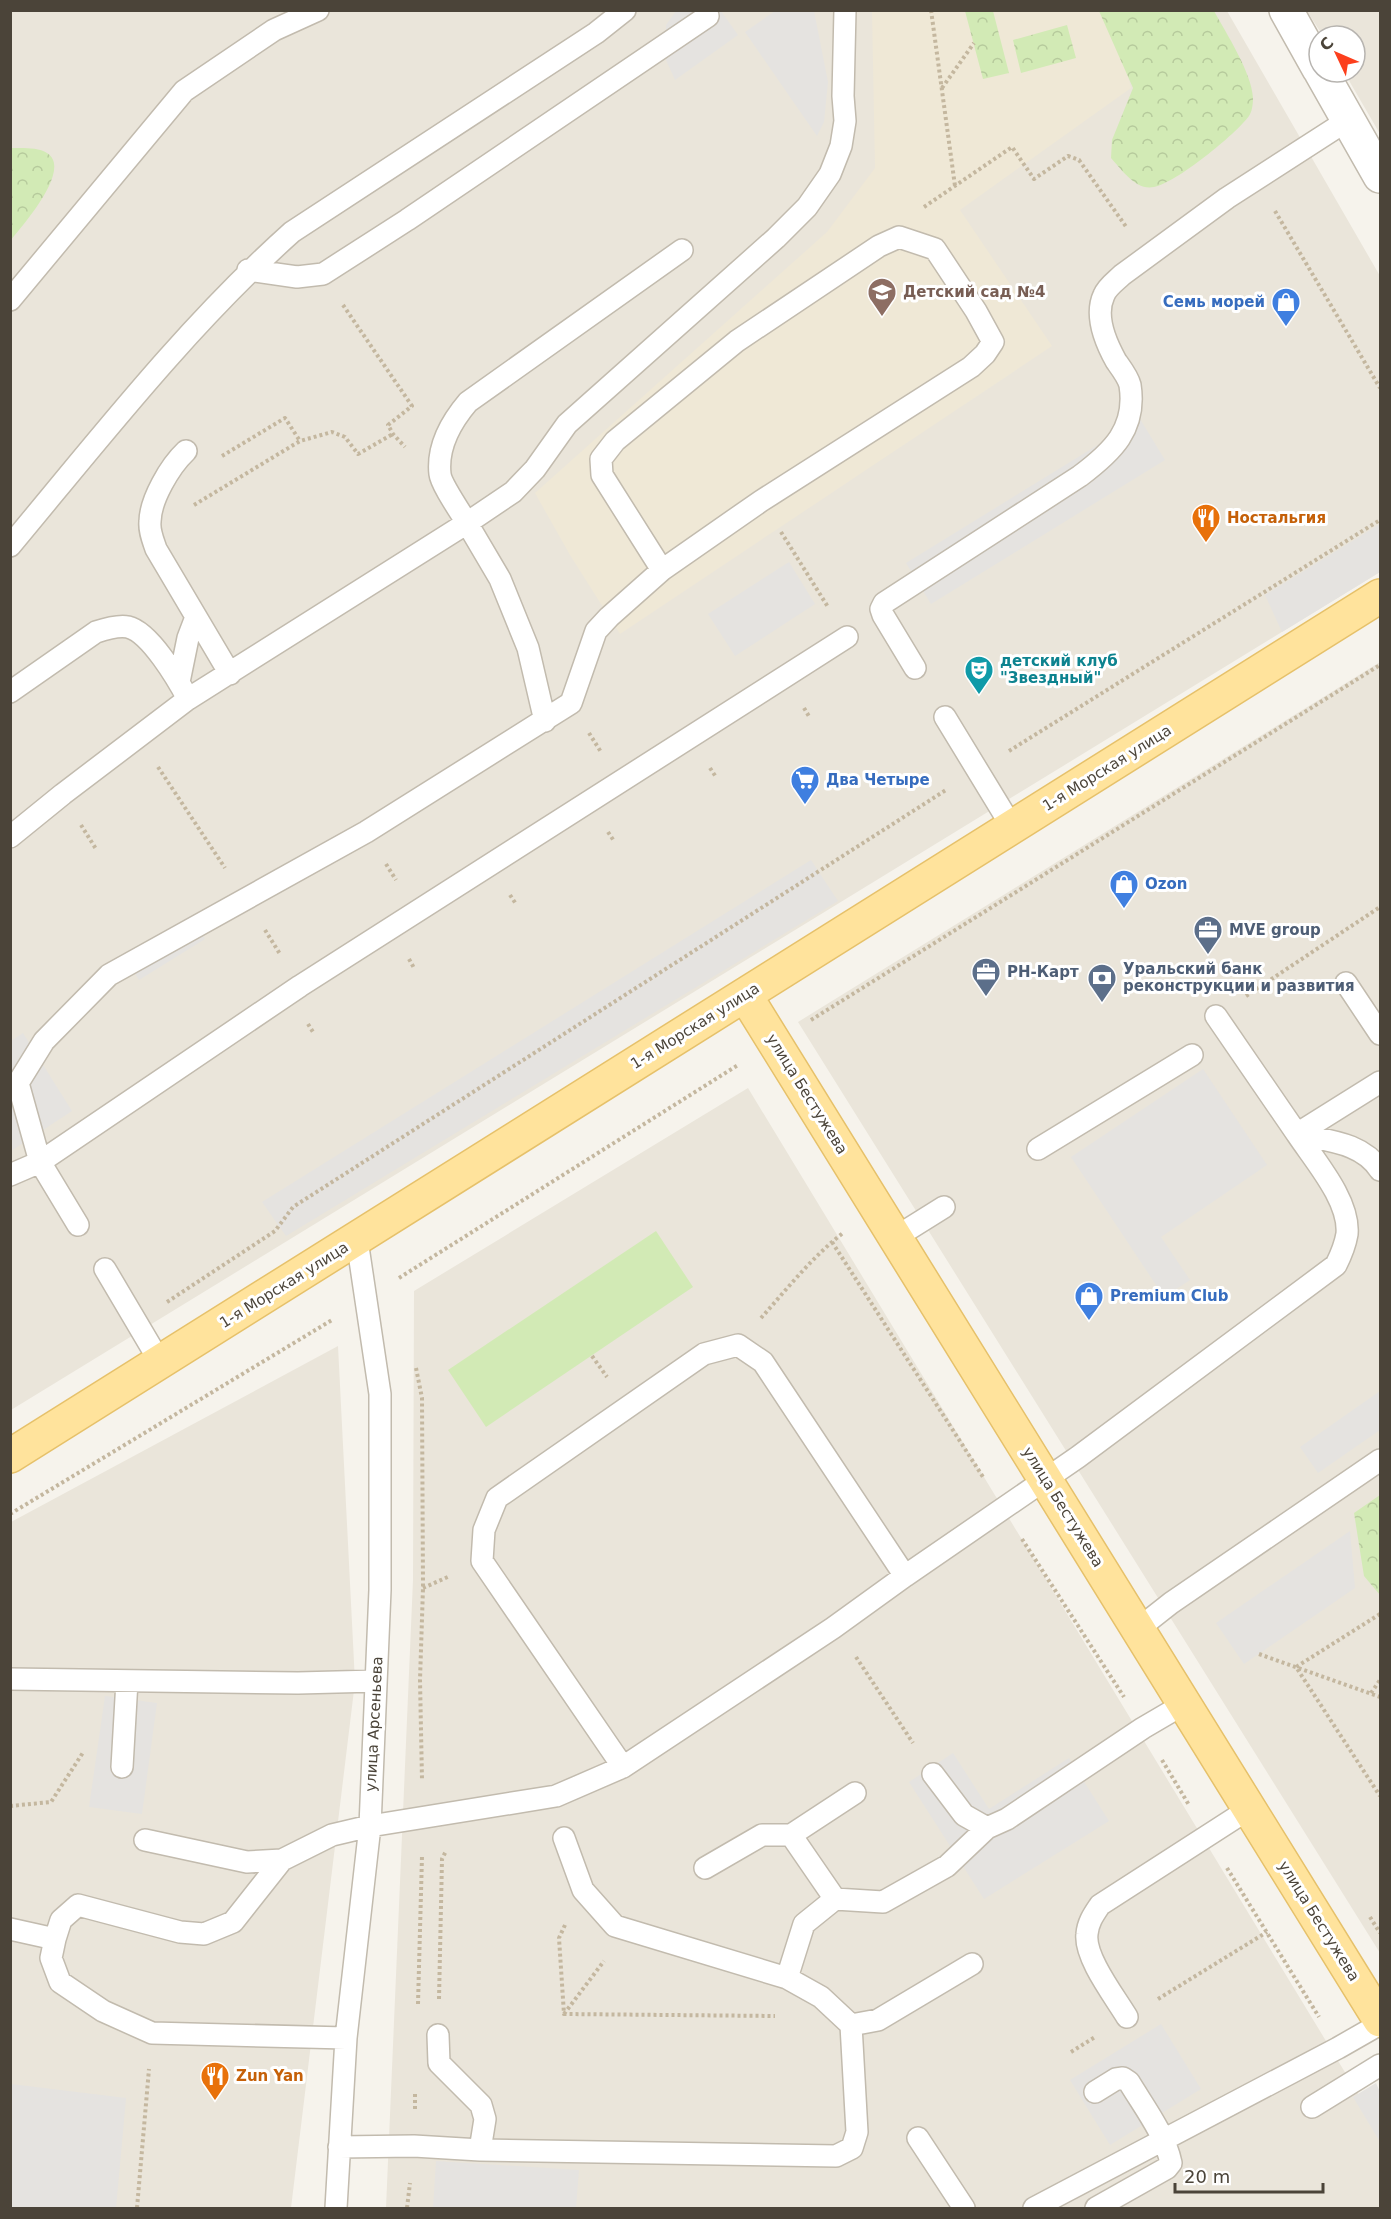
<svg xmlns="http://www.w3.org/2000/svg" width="1391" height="2219" font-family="'DejaVu Sans',sans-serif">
  <defs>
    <pattern id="forest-crowns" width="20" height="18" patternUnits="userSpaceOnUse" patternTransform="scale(1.5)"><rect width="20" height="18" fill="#d2eab5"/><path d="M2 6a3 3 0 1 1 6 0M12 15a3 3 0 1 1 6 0" fill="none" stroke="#b6ca9c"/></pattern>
  </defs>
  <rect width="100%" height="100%" fill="#f6f3ec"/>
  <!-- residential -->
  <path fill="#eae5da" d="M11,11H1227L1380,276V572L11,1410Z
    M1307,11H1380V134L1344,72H1355V36H1323Z
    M1380,662V1953L798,1022Z
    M748,1088L1380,2130V2208H386L413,1580L414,1291Z
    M338,1346L355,1682L291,2208H11V1522Z"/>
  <!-- education -->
  <path fill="#efe8d6" d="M872,11H1111L1131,88L960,210L1052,346L620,634L570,555L535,493L827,232L875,168Z"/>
  <!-- forest -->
  <path fill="url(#forest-crowns)" d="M965,11H993L1009,73L983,79Z
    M1099,11H1214C1226,33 1252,73 1253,98C1253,104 1252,112 1249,116C1236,134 1176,183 1154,187C1136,191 1122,170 1111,158L1112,140L1133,88Z
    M1067,25L1076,58L1021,73L1013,40Z
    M11,148C22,148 38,147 47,153C73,169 22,226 11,240Z
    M1380,1495V1595L1364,1576L1354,1513Z"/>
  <!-- garden -->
  <path fill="#d2eab5" d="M656,1231L693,1287L486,1427L448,1370Z"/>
  <!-- parking -->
  <path fill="#e5e3e0" d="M676,11H721L738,35L675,80L666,60V25Z
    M775,11H814L828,82L824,122L817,136L745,32Z
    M1140,419L1165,460L931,604L906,563Z
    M1380,524V572L1282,632L1265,595Z
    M789,562L815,604L735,656L708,614Z
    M811,860L838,901L286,1236L262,1202Z
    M190,916L205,939L139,980L124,956Z
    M23,1033L72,1111L11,1151V1041Z
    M1203,1069L1267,1165L1161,1237L1190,1280L1164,1297L1071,1157Z
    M1380,1391V1430L1318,1473L1300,1447Z
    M1350,1531L1355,1588L1244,1664L1216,1623Z
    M105,1696L157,1703L142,1814L89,1807Z
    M953,1753L989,1809L1069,1758L1109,1821L984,1899L909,1782Z
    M1161,2024L1201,2089L1110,2145L1070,2080Z
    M1376,2083L1380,2092V2142L1353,2097Z
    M11,2084L126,2098L116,2208H11Z
    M436,2161L579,2170L576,2208H433Z"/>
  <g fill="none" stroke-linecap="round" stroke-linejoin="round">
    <!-- service casing -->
    <g stroke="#c2bbae" stroke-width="24">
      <path id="service" d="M248,270L297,277L323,274L407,220L708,16
        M10,300L184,91L274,30L318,10
        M186,451C170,466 150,500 150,522C149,531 153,540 156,549L230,674
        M10,546C100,438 187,326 292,232L596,33L625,10
        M915,668L883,615L881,609L884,603L1080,476C1112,452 1137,429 1130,385C1128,377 1121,368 1116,361C1106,343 1094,316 1104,295C1107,287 1116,281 1122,275L1227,198L1348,120
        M179,682L188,638L196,617
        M10,692L96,632C105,629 118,625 128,627C150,632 178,680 188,699
        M945,717L1012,827
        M545,721L528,648L500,579L467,523L513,492L535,469L567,424L776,238L807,207L830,174L841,146L845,121L843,96L845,10
        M10,837L63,794L188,699L467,523C461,513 441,484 440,474C437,447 451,422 468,402L682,250
        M1346,983L1380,1034
        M1216,1016L1297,1134C1327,1141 1362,1142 1380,1170
        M1038,1149L1192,1055
        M10,1175L40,1162L300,986L847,637
        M78,1225L40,1162L18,1083L44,1041L109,975L366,832L571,703L596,631L609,617L662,570L761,501L971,367L985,354L993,342L976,311L935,249L899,237L879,246L737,341L615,441L601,459L602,475L662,570
        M896,1237L944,1207
        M105,1269L160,1362
        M1138,1629L1171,1603L1380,1460
        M10,1679L298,1683L376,1681
        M122,1767L127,1681
        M623,1767L482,1561L484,1530L497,1498L704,1354L738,1345L763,1362L905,1576
        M933,1774L964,1815L987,1828L1007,1819L1143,1728L1184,1704
        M791,1835L855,1793
        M145,1840L247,1862L282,1860L332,1835L370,1826L556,1796L623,1767L833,1628L905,1576L1078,1457L1336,1265C1341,1255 1345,1246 1347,1234C1350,1201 1315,1161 1297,1134L1380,1082
        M705,1868L762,1835H791L835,1899L804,1924L787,1978
        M835,1899L883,1902L947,1866L987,1828
        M10,1929L55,1939L51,1958L60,1982L103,2011L152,2033L346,2038
        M55,1939L61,1920L78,1905L180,1932L204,1934L233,1922L282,1860
        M1127,2017C1115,1997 1084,1957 1087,1934C1088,1922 1094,1914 1100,1905L1249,1809
        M851,2025L878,2020L972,1964
        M438,2035L439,2063L481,2105L485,2119L480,2150
        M1095,2092L1116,2079L1123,2078L1129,2082C1144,2107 1165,2134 1171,2163L1167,2168L1096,2208
        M1312,2107L1380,2065
        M918,2138L964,2208
        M339,2147L414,2146L480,2150L836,2156L852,2148L857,2132L851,2025L821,1997L787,1978L615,1926L583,1890L564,1838
        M336,2208L346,2038L370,1826L380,1590V1394L357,1240
        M1034,2208L1338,2048L1380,2024"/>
    </g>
    <!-- minor casing -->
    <g stroke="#c2bbae" stroke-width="36">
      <path id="minor" d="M1286,10L1319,69
        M1321,72L1380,176"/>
    </g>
    <!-- primary casing -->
    <g stroke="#e6c16a" stroke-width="36">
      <path id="primary" d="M745,995L1380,2020
        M10,1456L1380,596"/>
    </g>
    <!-- path -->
    <path stroke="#c4b79f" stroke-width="4" stroke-dasharray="3 3" stroke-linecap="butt" d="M931,10L955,186
      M942,88L974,43
      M924,207L1012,147L1034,179L1068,156L1079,160L1127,228
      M1275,211L1380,388
      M343,305L412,406L388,425L393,434L405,447
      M222,456L285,418L300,441
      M194,505L300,441L332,432L345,437L358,454L393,434
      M781,532L828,607
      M804,708L810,718
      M589,733L601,752
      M1009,751L1380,520
      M158,767L225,868
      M710,768L716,777
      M81,825L96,849
      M608,832L614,841
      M386,864L396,880
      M510,895L516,904
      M265,930L280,954
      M409,959L414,968
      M1246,996L1380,907
      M811,1020L1380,665
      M308,1024L313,1032
      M832,1242L983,1477
      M399,1278L738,1065
      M167,1302L275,1231L293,1207L946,790
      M761,1318C787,1289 812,1257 843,1233
      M592,1356L607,1377
      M416,1368L422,1398L423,1588L420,1680L422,1780
      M10,1514L332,1320
      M1022,1539L1124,1697
      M423,1588L450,1576
      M1380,1614L1296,1667L1380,1796
      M1259,1654L1380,1697
      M856,1657L913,1743
      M1371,1693L1380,1680
      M1162,1760L1189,1805
      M10,1806L51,1802L84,1751
      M1227,1868L1319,2017
      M1370,1917L1380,1933
      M565,1925L559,1938L564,2014L775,2016
      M439,1999L442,1859L446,1851
      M1158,1999L1267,1932
      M418,2004L422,1856
      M564,2014L604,1961
      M1071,2052L1095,2037
      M415,2109V2093
      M137,2208L149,2069
      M407,2208L410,2183"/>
    <!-- service -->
    <use href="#service" stroke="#fff" stroke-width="21"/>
    <!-- minor -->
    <use href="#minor" stroke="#fff" stroke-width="33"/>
    <!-- primary -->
    <use href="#primary" stroke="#ffe39c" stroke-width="33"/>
  </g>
  <!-- icons -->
  <defs>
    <g id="school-pin" transform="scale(1.5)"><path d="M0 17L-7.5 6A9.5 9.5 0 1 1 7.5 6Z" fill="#8d6e63" stroke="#fff"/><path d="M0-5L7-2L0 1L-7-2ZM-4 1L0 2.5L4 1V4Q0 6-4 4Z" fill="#fff"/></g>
    <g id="shop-pin" transform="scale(1.5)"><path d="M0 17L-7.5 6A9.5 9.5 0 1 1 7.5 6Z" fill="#3f7fe0" stroke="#fff"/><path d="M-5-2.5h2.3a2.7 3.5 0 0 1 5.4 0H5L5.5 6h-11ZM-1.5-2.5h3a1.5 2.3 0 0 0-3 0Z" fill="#fff"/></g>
    <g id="restaurant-pin" transform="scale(1.5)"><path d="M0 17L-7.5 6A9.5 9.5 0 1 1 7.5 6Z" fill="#e8710a" stroke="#fff"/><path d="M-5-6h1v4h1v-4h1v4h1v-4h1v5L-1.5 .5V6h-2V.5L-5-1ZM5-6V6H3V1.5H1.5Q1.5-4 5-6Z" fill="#fff"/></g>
    <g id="theatre-pin" transform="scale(1.5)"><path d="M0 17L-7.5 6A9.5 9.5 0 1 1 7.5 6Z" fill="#0f9aa8" stroke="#fff"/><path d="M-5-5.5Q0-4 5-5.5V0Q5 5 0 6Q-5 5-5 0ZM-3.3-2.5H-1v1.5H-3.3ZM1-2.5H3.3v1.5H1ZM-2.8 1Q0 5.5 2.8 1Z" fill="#fff"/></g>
    <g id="supermarket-pin" transform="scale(1.5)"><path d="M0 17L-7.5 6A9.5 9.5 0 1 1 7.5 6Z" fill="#3f7fe0" stroke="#fff"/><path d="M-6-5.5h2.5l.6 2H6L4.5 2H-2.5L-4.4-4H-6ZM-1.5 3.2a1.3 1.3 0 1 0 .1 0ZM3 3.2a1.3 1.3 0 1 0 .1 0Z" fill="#fff"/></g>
    <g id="office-pin" transform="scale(1.5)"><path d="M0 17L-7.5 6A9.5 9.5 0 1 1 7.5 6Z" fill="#5c6f8a" stroke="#fff"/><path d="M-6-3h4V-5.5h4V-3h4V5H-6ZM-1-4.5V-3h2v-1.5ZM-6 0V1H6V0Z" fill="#fff"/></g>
    <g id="bank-pin" transform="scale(1.5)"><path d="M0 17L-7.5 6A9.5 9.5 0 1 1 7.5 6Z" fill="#5c6f8a" stroke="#fff"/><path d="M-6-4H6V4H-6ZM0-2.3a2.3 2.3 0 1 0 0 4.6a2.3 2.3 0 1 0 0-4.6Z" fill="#fff"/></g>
  </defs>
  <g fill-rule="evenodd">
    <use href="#school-pin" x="882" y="292"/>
    <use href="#shop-pin" x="1286" y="302"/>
    <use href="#restaurant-pin" x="1206" y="518"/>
    <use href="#theatre-pin" x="979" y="670"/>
    <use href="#supermarket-pin" x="805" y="780"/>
    <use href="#shop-pin" x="1124" y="884"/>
    <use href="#office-pin" x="1208" y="930"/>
    <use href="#office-pin" x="986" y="972"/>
    <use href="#bank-pin" x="1102" y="978"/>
    <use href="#shop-pin" x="1089" y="1296"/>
    <use href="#restaurant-pin" x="215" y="2076"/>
  </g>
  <g text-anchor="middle" stroke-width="6" stroke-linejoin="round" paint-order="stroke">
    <!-- education labels -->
    <g font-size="15" font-weight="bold" fill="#785e54" stroke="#fff" text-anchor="start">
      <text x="903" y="297">Детский сад №4</text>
    </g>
    <!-- shop labels -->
    <g font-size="15" font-weight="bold" fill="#366cbe" stroke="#fff" text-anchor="start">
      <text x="1265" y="307" text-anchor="end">Семь морей</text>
      <text x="826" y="785">Два Четыре</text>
      <text x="1145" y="889">Ozon</text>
      <text x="1110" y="1301">Premium Club</text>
    </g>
    <!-- food labels -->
    <g font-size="15" font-weight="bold" fill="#c56008" stroke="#fff" text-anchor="start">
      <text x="1227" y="523">Ностальгия</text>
      <text x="236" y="2081">Zun Yan</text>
    </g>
    <!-- culture labels -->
    <g font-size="15" font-weight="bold" fill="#0d838f" stroke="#fff" text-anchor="start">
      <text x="1000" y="666">детский клуб<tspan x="1000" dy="17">"Звездный"</tspan></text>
    </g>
    <!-- street labels -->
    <g font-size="15" fill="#4b4439" stroke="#fff">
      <text transform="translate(1107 768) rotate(-32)" y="5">1-я Морская улица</text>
      <text transform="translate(695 1026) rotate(-32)" y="5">1-я Морская улица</text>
      <text transform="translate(807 1094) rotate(58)" y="5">улица Бестужева</text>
      <text transform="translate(284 1285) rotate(-32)" y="5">1-я Морская улица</text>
      <text transform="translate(1063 1507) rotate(58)" y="5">улица Бестужева</text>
      <text transform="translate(374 1724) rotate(-87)" y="5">улица Арсеньева</text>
      <text transform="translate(1319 1921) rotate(58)" y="5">улица Бестужева</text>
    </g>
    <!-- service labels -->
    <g font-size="15" font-weight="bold" fill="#4e5e75" stroke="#fff" text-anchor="start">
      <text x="1229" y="935">MVE group</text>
      <text x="1123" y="974">Уральский банк<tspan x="1123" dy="17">реконструкции и развития</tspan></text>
      <text x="1007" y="977">РН-Карт</text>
    </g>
  </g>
  <!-- border -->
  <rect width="1391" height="2219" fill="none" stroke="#4b4439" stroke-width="24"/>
  <!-- north arrow -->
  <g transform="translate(1337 54) rotate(314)"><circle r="28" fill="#ffffff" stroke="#b7b4b0" stroke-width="1.5"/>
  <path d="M0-4.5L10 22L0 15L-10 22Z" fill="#fc3f1d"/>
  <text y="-9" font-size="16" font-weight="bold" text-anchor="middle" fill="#4b4439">С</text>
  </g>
  <!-- scale -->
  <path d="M1175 2183v9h148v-9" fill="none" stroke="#4b4439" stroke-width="3"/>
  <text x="1184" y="2183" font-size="18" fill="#4b4439" stroke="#ffffff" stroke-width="4.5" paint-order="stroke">20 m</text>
</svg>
